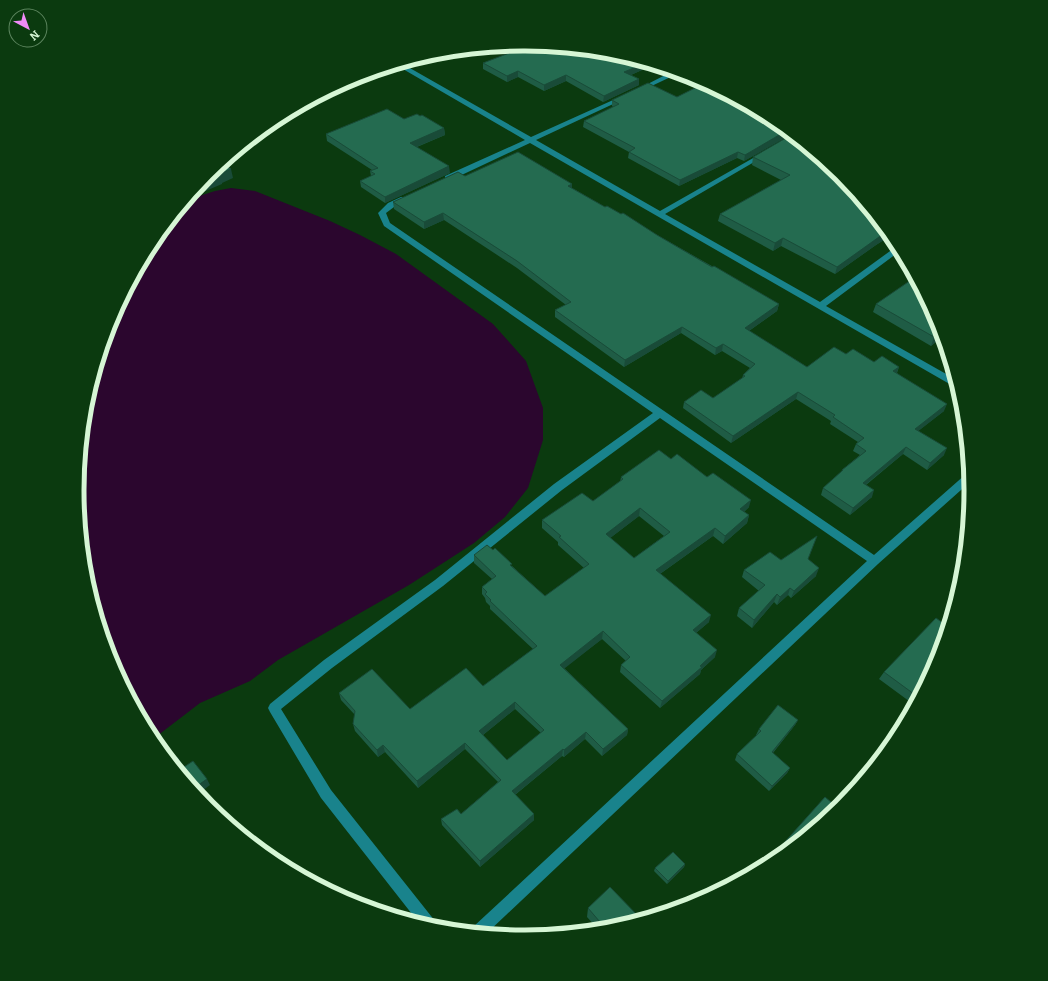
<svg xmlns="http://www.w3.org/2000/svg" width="1048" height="981" font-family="Bitter,serif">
  <rect width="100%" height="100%" fill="#0b3a0f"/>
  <!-- water -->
  <path fill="#2b062e" d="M231,188L255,191L330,221L360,235L396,254L493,324L526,361L543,408V440L528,488L505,517L474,543L409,585L278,660L250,681L200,703L153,739L111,661L86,577L78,490L86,403L112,319L153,242L187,200L215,191Z"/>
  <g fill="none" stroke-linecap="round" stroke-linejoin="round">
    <!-- minor -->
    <path fill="#19838c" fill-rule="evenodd" d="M401,63L531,137L622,96H626V98L536,140L660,211L762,153H766V155L665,214L820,302L897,246L900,251L826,306L955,379L957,387L953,386L530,143L451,180H445V176L525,140L396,65Z
      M673,71L679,73L641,91L636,90Z
      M401,197H404L408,199L394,207L386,213L390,223L874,555L966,474L969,473L970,482L878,564L487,933L471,932L473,927L867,561L660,418L562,490L443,586L332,668L281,709L331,790L435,921L437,926L436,928L419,923L321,798L270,712L268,708L270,704L324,660L435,580L554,484L653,413L384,226L378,213L388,203Z"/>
  </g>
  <!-- wall -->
  <path fill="#1f5c45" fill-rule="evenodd" d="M611,53L653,65L631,75L639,79V85L603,102L566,81L544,91L518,77L507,82L483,69V63Z
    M705,83L739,102L736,103L790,135L744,161L737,158L679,186L628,158L629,152L583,127L584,121L613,107L612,106V100L677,97Z
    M404,119L444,128L445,135L417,147L450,173L385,203L361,187L360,181L371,176L370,171L372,170L327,141L326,134Z
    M753,157L840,175L890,236L876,245L835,274L781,246L773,251L718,221L720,214L781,180L752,165Z
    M465,176L572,184V188L605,207L657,235L779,304L777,311L749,331L807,367L846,354L874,362L899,367L897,373L944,411L918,431L944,455L927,470L903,454L866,485L872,497L850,515L821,495L823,488L841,473L842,470L860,455L853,451L856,444L858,442L830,424L831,421L796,399L731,443L683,408L684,402L713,398L742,379L743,375L750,368L722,351L715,355L681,333L624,367L555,317V310L566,305L517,268L444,220L424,229L394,209L393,202Z
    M876,304L937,320L942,337L931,346L873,312Z
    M671,459L749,507L744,512L749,515L747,523L723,544L713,536L660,574L709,622L696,633L715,657L701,670L700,674L660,708L620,672L621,665L626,661L602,639L564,668L628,729L627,735L602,756L585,739L564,757L562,756L515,795L534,814V820L480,867L442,825L441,819L461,814L498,782L465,749L418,788L385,752L378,757L355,731L353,724L355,715L341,700L339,693L410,709L483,686L533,649L490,609V606L486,602L485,598L482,594V587L492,579L474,563V555L512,566L545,596L584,568L558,545V542L542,528V520L593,501L620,482L621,477ZM639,516L664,536L634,558L610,538ZM515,709L541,733L507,760L483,735Z
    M808,559L816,576L791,598L788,595L777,605L774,602L752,628L737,616L739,608L759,591L742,577L744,570L781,560Z
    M936,662L913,704L879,679L884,672Z
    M798,720L795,725L773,753L790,768L787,773L769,791L735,760L737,754L757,735H756L759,729Z
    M895,739L870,769L868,767L873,760Z
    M838,808L783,853L779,850L783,844Z
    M685,864L684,867L667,884L654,871L655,868Z
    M588,908L641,919L596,927L587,917Z"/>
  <!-- shaded-wall -->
  <path fill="#194b38" d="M646,63L653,65L624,78V72Z
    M518,71V77L507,82V76Z
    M566,75V81L544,91V85Z
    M639,79V85L603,102L604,96Z
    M734,99L739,102L729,107L730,101Z
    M444,128L445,135L411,149L410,143Z
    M786,131L790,134V135L744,161L745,155Z
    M738,152L737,158L679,186L680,180Z
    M449,166L450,173L385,203V197Z
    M231,169L233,178L222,183V184L189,198L201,184L219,174Z
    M572,184V190L568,186Z
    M443,213L444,220L424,229V222Z
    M886,232L890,236L876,245L835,274L837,267Z
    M783,238L781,246L773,251L775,243Z
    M779,304L777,311L743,335L745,328Z
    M682,327L681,333L624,367L625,360Z
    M940,333L942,337L931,346L934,337Z
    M723,344L722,351L715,355L716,348Z
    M899,367L896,374L893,371Z
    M798,392L796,399L731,443L733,436Z
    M947,404L944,411L912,436L915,429Z
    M906,447L903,454L860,489L863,483Z
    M947,448L944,455L927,470L930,463Z
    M874,490L872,497L850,515L853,508Z
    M751,500L749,507L738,517L740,509Z
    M640,508L639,516L605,542L606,534Z
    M749,515L747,523L723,544L725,536Z
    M715,528L713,536L654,578L656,570Z
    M819,568L816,576L791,598L794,591Z
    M790,588L788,595L777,605L780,597Z
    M777,594L774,602L752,628L754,620Z
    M711,615L709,622L691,637L693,630Z
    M603,631L602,639L560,672V665Z
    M717,650L715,657L701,670L700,674L660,708L662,701Z
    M515,702V709L479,738V731Z
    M798,720L795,725L769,757L772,752Z
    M628,729L627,735L602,756L603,749Z
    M586,732L585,739L564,757V750Z
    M465,743V749L418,788L417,781Z
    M383,745L385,752L378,757L377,750Z
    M563,749L562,756L512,797V791Z
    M790,768L787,773L769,791L772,786Z
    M207,779L210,785L198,794L194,788Z
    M534,814V820L480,867V861Z
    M685,864L684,867L667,884L668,881Z"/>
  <!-- building -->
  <path fill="#246b50" stroke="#194b38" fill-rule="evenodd" d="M530,45L611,53L646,63L624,72L639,79L604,96L566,75L544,85L518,71L507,76L483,63Z
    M648,83L677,97L705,83L734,99L730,101L773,120L786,131L745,155L738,152L680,180L629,152L635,148L584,121L619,104L612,100Z
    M387,109L404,119L417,114L420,116L422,115L444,128L410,143L449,166L385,197L360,181L375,174L370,171L378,168L326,134Z
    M791,135L840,175L886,232L837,267L783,238L775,243L720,214L790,175L753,157Z
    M518,152L572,184L568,186L605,207L607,206L621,214L623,213L657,235L712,267L714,266L779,304L745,328L807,367L834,347L846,354L853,349L874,362L882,356L899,367L893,371L947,404L915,429L947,448L930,463L906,447L863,483L874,490L853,508L823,488L843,470H842L866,451L856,444L864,438L833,417L835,415L798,392L733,436L684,402L701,390L713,398L745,376L743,375L755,364L723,344L716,348L682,327L625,360L555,310L571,302L517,261L443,213L424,222L393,202L458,172L465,176Z
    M222,163L231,169L219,174L220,176L201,184L208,175Z
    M914,278L937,320L940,333L934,337L876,304Z
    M659,450L671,459L677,454L707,477L713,473L751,500L740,509L749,515L725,536L715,528L656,570L711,615L693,630L717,650L700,666L702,667L662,701L621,665L630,657L603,631L560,665L628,729L603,749L586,732L564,750L563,749L512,791L534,814L480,861L441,819L457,809L461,814L501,780L465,743L417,781L383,745L377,750L353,724L355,711L339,693L372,669L410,709L466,668L483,686L537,646L490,601L491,600L485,594L487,592L482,587L496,576L474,555L487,545L493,550L495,548L512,564L510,565L545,596L589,564L559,537L561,536L542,520L582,493L593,501L623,479L621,477ZM640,508L670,532L634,558L606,534ZM515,702L544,730L507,760L479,731Z
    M817,536L808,559L819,568L794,591L790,588L780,597L777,594L754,620L739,608L765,585L744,570L770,552L781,560Z
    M936,618L947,626L936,662L918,697L884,672Z
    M778,705L798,720L772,752L790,768L772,786L737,754L761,731L759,729Z
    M897,734L895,739L875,763L873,760Z
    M177,757L184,767L193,761L207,779L194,788L171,761Z
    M825,797L838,808L788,849L783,844Z
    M673,852L685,864L668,881L655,868Z
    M610,887L641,919L611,928L592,930L600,922L588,908Z"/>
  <!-- crop -->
  <path d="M0 0H1048V981H0ZM523 51H525A439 439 0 0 1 964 490V491A439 439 0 0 1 525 930H523A439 439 0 0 1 84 491V490A439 439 0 0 1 523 51Z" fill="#0b3a0f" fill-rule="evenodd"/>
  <path fill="none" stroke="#d6f6d5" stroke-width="5" d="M523 51H525A439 439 0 0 1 964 490V491A439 439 0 0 1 525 930H523A439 439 0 0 1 84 491V490A439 439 0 0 1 523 51Z"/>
  <!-- north arrow -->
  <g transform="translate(28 28) rotate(139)"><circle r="19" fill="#0b3a0f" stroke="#5c855e"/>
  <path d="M0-3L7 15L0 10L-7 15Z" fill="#ef8bf7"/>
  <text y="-6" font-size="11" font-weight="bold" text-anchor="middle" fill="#d6f6d5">N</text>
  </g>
</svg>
